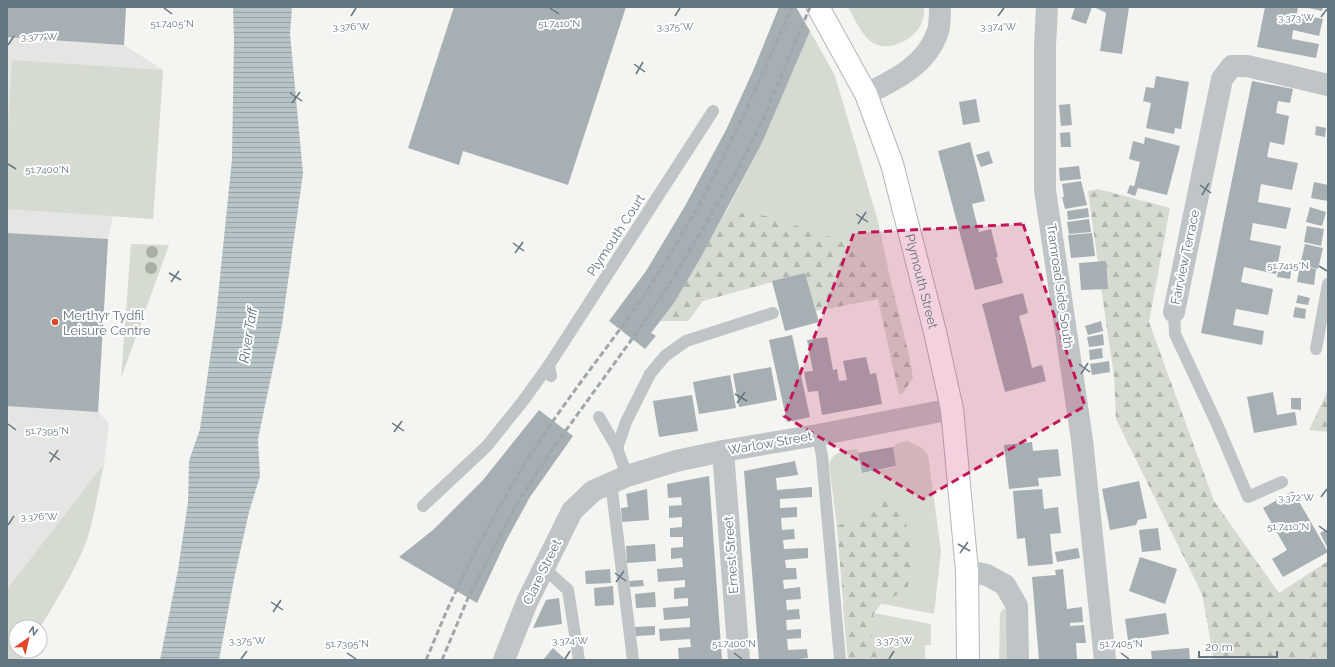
<svg xmlns="http://www.w3.org/2000/svg" width="1335" height="667" font-family="Raleway,sans-serif">
<style>
.built{fill:#e5e6e4}
.grass{fill:#d6dbd1}
.forest{fill:url(#forest-firs)}
.water{fill:url(#water-rules)}
.building{fill:#a6afb3}
.lines{fill:none;stroke-linecap:round;stroke-linejoin:round}
.primary-casing{stroke:#b2b7ba;stroke-width:24}
.lane{stroke:#bfc4c6;stroke-width:12}
.street{stroke:#bfc4c6;stroke-width:22}
.primary{stroke:#fff;stroke-width:22}
.rail{stroke:#a0a7ab;stroke-width:3;stroke-dasharray:6 3;stroke-linecap:butt}
.tree{fill:#a7b0a2}
.marked{fill:#c2185b;fill-opacity:0.2;stroke:#c2185b;stroke-width:3;stroke-dasharray:8 5;stroke-linejoin:round}
.ticks{fill:none;stroke:#637681;stroke-width:1.5}
.poi-dot{fill:#e04524;stroke:#fff;stroke-width:1.5}
.labels{text-anchor:middle;dominant-baseline:central;stroke-width:4;stroke-linejoin:round;paint-order:stroke}
.street-label{font-size:13px;fill:#637681;stroke:#fff}
.poi-label{font-size:13px;fill:#637681;stroke:#fff;text-anchor:start}
.water-label{font-size:14px;font-style:italic;fill:#5f777f;stroke:#fff}
.ticks-label{font-size:10px;text-anchor:middle;fill:#637681;stroke:#fff;stroke-width:4;stroke-linejoin:round;paint-order:stroke}
</style>
<defs>
<pattern id="forest-firs" width="22" height="20" patternUnits="userSpaceOnUse"><rect width="22" height="20" fill="#d6dbd1"/><path d="M5 1l3.5 6h-7zM16 11l3.5 6h-7z" fill="#b1b6af"/></pattern>
<pattern id="water-rules" width="6" height="5" patternUnits="userSpaceOnUse"><rect width="6" height="5" fill="#b7c4c7"/><path d="M0 2.5h6" fill="none" stroke="#98a4a7"/></pattern>
</defs>
<rect width="100%" height="100%" fill="#f4f4f0"/>
<path class="built" d="M7 7H126L124 45 163 70 153 219 113 216 108 239 98 412 109 424 104 464 7 589Z"/>
<g class="grass">
<path d="M848 7H924C924 11 924 16 923 19 918 38 891 53 873 43 861 35 855 19 848 7Z"/>
<path d="M810 31 835 76 878 221 890 278 838 239 726 212 762 143Z"/>
<path d="M12 60 163 70 153 219 7 209V140Z"/>
<path d="M131 244 169 245 121 378Z"/>
<path d="M908 441 922 448 928 455 941 551 934 614 843 596 837 526 829 464C835 450 843 451 857 449L862 473 896 467 893 447 898 443Z"/>
<path d="M104 464C98 489 94 522 85 545 73 574 56 601 40 628V627H16V651H27L21 660H7V589Z"/>
<path d="M843 607 931 624V645H925V660H848Z"/>
<path d="M1008 608 1011 660H999L1000 613 1003 609Z"/>
</g>
<g class="forest">
<path d="M1098 189 1170 208 1149 322 1214 501 1279 593 1328 561V660H1214L1202 594 1116 419 1114 376 1106 322 1088 191Z"/>
<path d="M726 212 762 215 838 239 890 278 909 355 913 378 903 393 899 395 878 299 816 311 805 273 703 301 688 321H660L674 303Z"/>
<path d="M1328 390V432L1309 430Z"/>
<path d="M891 494 903 506 914 566 907 589 881 604 874 613 871 635 892 660H848L837 526 874 512Z"/>
</g>
<path class="water" d="M233 7H292L290 34 303 173 282 325 258 439 260 476 249 512 234 579 219 660H160L178 570 188 502 189 461 200 429 216 316 232 159 234 39Z"/>
<g class="building">
<path d="M7 7H126L124 45 7 37Z"/>
<path d="M454 7H626L568 185 463 151 459 165 408 148Z"/>
<path d="M779 7H796L810 31 762 143 701 257 674 303 651 333 656 336 645 349 609 321 646 271 685 206 726 130 753 71Z"/>
<path d="M1075 7H1092L1086 24 1071 19Z"/>
<path d="M1094 7H1129L1122 54 1100 51 1106 13Z"/>
<path d="M1265 7H1298L1297 14 1323 19 1319 36 1293 30 1292 39 1319 44 1316 58 1257 47Z"/>
<path d="M1304 7H1323L1322 11Z"/>
<path d="M1156 76 1189 82 1181 129 1175 128 1174 134 1146 128 1151 103 1143 101 1146 87 1154 88Z"/>
<path d="M1252 81 1293 89 1290 103 1278 101 1276 113 1289 116 1284 145 1270 142 1267 157 1298 163 1292 190 1261 184 1258 202 1291 208 1286 229 1253 223 1250 240 1281 246 1276 274 1244 267 1241 282 1273 289 1268 315 1236 309 1233 325 1264 331 1262 345 1201 333Z"/>
<path d="M976 99 980 122 963 125 959 102Z"/>
<path d="M1070 104 1072 125 1061 126 1059 105Z"/>
<path d="M1316 126 1326 128 1325 137 1315 135Z"/>
<path d="M1070 132 1071 147H1061L1060 133Z"/>
<path d="M1145 137 1180 146 1167 195 1134 187 1140 162 1129 159 1133 141 1144 144Z"/>
<path d="M970 142 985 201 972 204 979 232 991 229 998 257H996L1003 283 975 290 938 151Z"/>
<path d="M989 151 993 163 981 167 976 155Z"/>
<path d="M1079 166 1081 179 1060 181 1059 168Z"/>
<path d="M1081 181 1087 205 1065 209 1062 197H1064L1062 184Z"/>
<path d="M1314 182 1328 185V201L1311 198Z"/>
<path d="M1130 185 1138 188 1135 196 1127 193Z"/>
<path d="M1310 207 1326 212 1322 226 1306 222Z"/>
<path d="M1088 208 1089 217 1068 220 1067 211Z"/>
<path d="M1089 219 1091 232 1069 234 1067 222Z"/>
<path d="M1307 226 1324 229 1321 246 1304 242Z"/>
<path d="M7 233 108 239 98 412 7 406Z"/>
<path d="M1092 233 1095 256 1071 258 1068 235Z"/>
<path d="M1305 244 1323 248 1318 269 1300 265Z"/>
<path d="M1106 261 1108 289 1081 290 1079 263Z"/>
<path d="M1280 263 1292 265 1290 279 1277 277Z"/>
<path d="M1300 266 1316 269 1314 285 1297 282Z"/>
<path d="M805 273 819 322 785 331 772 281Z"/>
<path d="M1023 293 1028 313 1019 316 1026 342 1032 368 1042 365 1046 381 1005 392 982 304Z"/>
<path d="M1298 295 1310 298 1308 305 1296 303Z"/>
<path d="M1295 307 1306 309 1305 319 1293 317Z"/>
<path d="M1101 321 1103 331 1088 335 1085 326Z"/>
<path d="M1103 334 1104 345 1089 347 1087 337Z"/>
<path d="M792 335 810 417 787 422 769 340Z"/>
<path d="M827 337 833 370 837 369 839 381 847 380 843 361 866 357 870 374 876 373 882 404 822 415 818 391 808 392 804 372 813 371 807 340Z"/>
<path d="M1102 348 1103 358 1090 360 1089 350Z"/>
<path d="M1109 361 1110 372 1092 375 1090 364Z"/>
<path d="M771 367 777 400 739 407 733 374Z"/>
<path d="M730 375 736 408 699 414 693 382Z"/>
<path d="M1273 392 1277 415 1295 412 1297 425 1254 433 1247 397Z"/>
<path d="M692 395 698 431 659 437 653 401Z"/>
<path d="M1291 398H1301V410L1291 409Z"/>
<path d="M539 410 573 436 530 497 506 541 477 603 399 557 433 530 483 480Z"/>
<path d="M1032 442 1033 451 1058 449 1061 476 1038 478 1039 486 1009 489 1004 445Z"/>
<path d="M893 447 896 466 862 473 858 453Z"/>
<path d="M795 461 798 475 776 478 777 490 812 487V497L780 499V508L797 507V517L781 518 782 530 794 529 795 539 783 540 784 549 808 548V558L785 560 786 568H796L797 579 783 580 784 589 800 587 801 599 786 600 787 610 799 609 800 619 786 620 787 630 801 629V638L787 639 788 650 807 649 808 658 790 660H759L744 471Z"/>
<path d="M709 476 722 660 679 659 678 648 691 647 690 639 660 641 659 629 690 627V618L664 620 663 608 688 606V598L674 599V588L685 587V580L658 582 657 569 683 567 682 558 671 559V548L683 547V537H670V528L682 527V517L669 518V506L682 505 681 497 668 498 667 484Z"/>
<path d="M1139 481 1147 518 1138 520 1136 525 1110 530 1102 489Z"/>
<path d="M647 489 649 520 622 522 621 508 628 507 626 494Z"/>
<path d="M1042 489 1044 509 1058 507 1061 533 1050 534 1053 564 1028 566 1025 538 1017 539 1013 491Z"/>
<path d="M1293 491 1328 552 1283 577 1272 559 1287 550 1263 508Z"/>
<path d="M1158 528 1161 550 1142 552 1139 530Z"/>
<path d="M1328 529V549L1320 533Z"/>
<path d="M655 544 656 561 627 563 626 546Z"/>
<path d="M1078 548 1080 558 1057 562 1055 552Z"/>
<path d="M1140 557 1177 569 1165 604 1129 591Z"/>
<path d="M610 569 611 583 586 584 585 571Z"/>
<path d="M1063 569 1067 609 1082 607 1083 622 1070 623V626L1084 625 1086 643H1076L1077 660H1039L1032 577 1056 575 1055 570Z"/>
<path d="M643 580 644 586 630 587 629 581Z"/>
<path d="M613 586 614 605 595 606 594 588Z"/>
<path d="M655 592 656 607 636 608 635 594Z"/>
<path d="M559 598 562 624 533 628 546 600Z"/>
<path d="M1166 613 1169 634 1128 640 1125 619Z"/>
<path d="M655 626V635L636 636 635 627Z"/>
<path d="M553 648 566 660H543Z"/>
<path d="M1189 648 1190 660H1152L1151 651Z"/>
</g>
<g class="lines">
<defs>
<g id="primary">
<path id="s1" d="M818 7 866 94 892 164 935 332 952 409 967 571 968 660"/>
</g>
</defs>
<use href="#primary" class="primary-casing"/>
<g class="lane">
<path d="M1174 312 1175 334 1217 424 1248 497 1282 482"/>
<path d="M1316 349 1328 284"/>
<path d="M551 376 549 365 713 111"/>
<path d="M599 417 617 448 627 476"/>
<path d="M818 435 822 456 840 660"/>
<path d="M617 448 626 422 650 374 665 356 686 341 773 313"/>
<path d="M611 483 633 660"/>
<path d="M423 506 487 446 523 401 549 365"/>
<path d="M544 568 568 590 579 660"/>
</g>
<g class="street">
<path d="M1047 7 1045 46V190L1082 440 1105 660"/>
<path d="M866 94C895 80 927 65 938 31 940 24 940 15 940 7"/>
<path d="M1174 312 1222 79 1232 66H1247L1328 85"/>
<path d="M723 451 739 660"/>
<path d="M967 571 987 575 1005 585 1017 606 1018 660"/>
<path d="M504 660 527 602 572 511 593 491 627 476 676 461 723 451 818 435 952 409"/>
</g>
<use href="#primary" class="primary"/>
<g class="rail">
<path d="M426 660C436 637 445 613 456 591 484 532 516 474 553 421 586 373 623 328 654 280 710 194 751 100 792 7"/>
<path d="M442 660 468 598 515 507 551 451 632 339 669 285 734 176 762 122 810 7"/>
</g>
</g>
<g class="tree">
<circle cx="152" cy="252" r="6"/>
<circle cx="151" cy="268" r="6"/>
</g>
<path class="marked" d="M1023 224 1085 406 923 499 784 416 854 233Z"/>
<path class="ticks" d="M164 8 172 14M550 8 559 14M351 16 356 8M675 16 680 8M998 16 1004 8M1321 17 1327 9M8 45 14 36M634 64 645 72M636 74 643 62M290 93 302 101M292 103 300 92M8 164 16 169M1200 185 1211 193M1202 195 1209 183M856 214 868 222M858 224 866 212M513 243 524 251M515 253 523 242M1319 266 1327 271M169 273 181 280M171 282 179 271M1079 364 1090 372M1081 374 1088 363M735 394 747 401M737 403 745 392M392 423 404 431M8 424 16 430M394 432 402 421M49 452 60 460M50 462 58 450M1321 497 1327 489M8 525 14 516M1319 526 1327 532M958 544 970 551M960 553 968 542M615 573 626 581M616 582 624 571M271 602 283 610M273 612 281 600M347 653 356 659M734 653 742 659M1121 653 1129 659M241 659 247 651M565 659 570 651M889 659 894 651"/>
<circle class="poi-dot" cx="55" cy="322" r="4"/>
<g class="labels">
<g class="street-label">
<text transform="translate(616 235) rotate(-57)">Plymouth Court</text>
<text transform="translate(1185 257) rotate(-78)">Fairview Terrace</text>
<text stroke="none"><textPath href="#s1" startOffset="295">Plymouth Street</textPath></text>
<text transform="translate(1060 286) rotate(82)">Tramroad Side South</text>
<text transform="translate(770 443) rotate(-10)">Warlow Street</text>
<text transform="translate(731 555) rotate(-94)">Ernest Street</text>
<text transform="translate(542 572) rotate(-64)">Clare Street</text>
</g>
<g class="poi-label">
<text x="63" y="315">Merthyr Tydfil<tspan x="63" dy="15">Leisure Centre</tspan></text>
</g>
<g class="water-label">
<text transform="translate(248 335) rotate(-81)">River Taff</text>
</g>
</g>
<g class="ticks-label">
<text x="1296" y="21">3.373°W</text>
<text x="172" y="27">51.7405°N</text>
<text x="559" y="27">51.7410°N</text>
<text x="351" y="30">3.376°W</text>
<text x="675" y="30">3.375°W</text>
<text x="998" y="30">3.374°W</text>
<text x="39" y="40">3.377°W</text>
<text x="47" y="173">51.7400°N</text>
<text x="1288" y="269">51.7415°N</text>
<text x="47" y="434">51.7395°N</text>
<text x="1296" y="501">3.372°W</text>
<text x="39" y="520">3.376°W</text>
<text x="1288" y="530">51.7410°N</text>
<text x="247" y="644">3.375°W</text>
<text x="570" y="644">3.374°W</text>
<text x="894" y="644">3.373°W</text>
<text x="347" y="647">51.7395°N</text>
<text x="734" y="647">51.7400°N</text>
<text x="1121" y="647">51.7405°N</text>
</g>
<rect width="1335" height="667" fill="none" stroke="#637681" stroke-width="16"/>
<g transform="translate(28 639) rotate(34)"><circle r="19" fill="#ffffff" stroke="#c1c8cd"/>
<path d="M0-3L7 15L0 10L-7 15Z" fill="#e04524"/>
<text y="-6" font-size="11" font-weight="bold" text-anchor="middle" fill="#637681">N</text>
</g>
<path d="M1199 651v6h78v-6" fill="none" stroke="#637681" stroke-width="2"/>
<text x="1205" y="651" font-size="12" fill="#637681" stroke="#ffffff" stroke-width="3" paint-order="stroke">20 m</text>
</svg>
